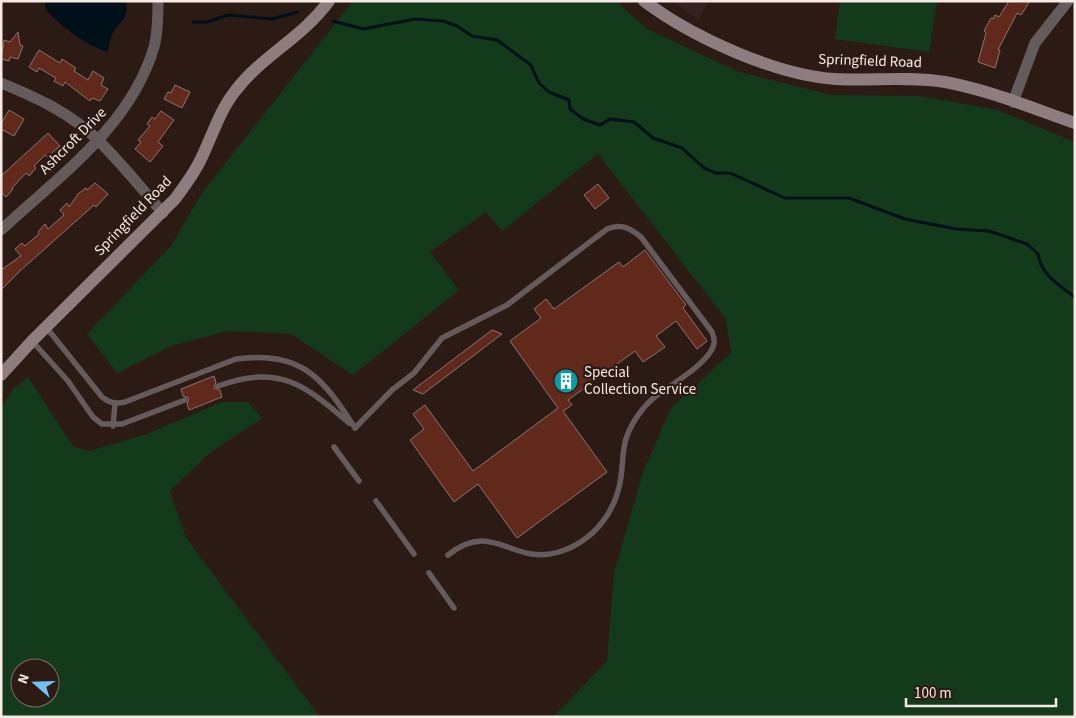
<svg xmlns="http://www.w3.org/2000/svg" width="1076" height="718" font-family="'Source Sans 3',sans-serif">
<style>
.education{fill:#342122}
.green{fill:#143a1c;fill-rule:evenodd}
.water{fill:#001019}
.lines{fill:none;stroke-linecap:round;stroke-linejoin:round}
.stream{stroke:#001019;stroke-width:3}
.building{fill:#61291c;stroke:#8b746f}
.lane{stroke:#665b5c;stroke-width:5.5}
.street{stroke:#665b5c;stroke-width:11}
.secondary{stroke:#8d7d7e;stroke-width:12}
.labels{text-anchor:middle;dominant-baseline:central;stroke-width:4.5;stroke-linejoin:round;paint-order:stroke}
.street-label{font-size:15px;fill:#f7eae5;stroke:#2c1b14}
.poi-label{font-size:15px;fill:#f7eae5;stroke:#2c1b14;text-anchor:start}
</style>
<rect width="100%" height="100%" fill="#2c1b14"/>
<path class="education" d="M672 1H708L699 20Z"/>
<g class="green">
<path d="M353 1H616L647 29 739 72 831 95 919 96 998 110 1075 142V717H553L607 661 614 573 643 472 671 408 731 353 726 319 598 154 502 231 486 212 430 252 459 290 353 375 291 334 227 331 171 346 117 373 87 334 171 246 202 193Z"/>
<path d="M840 1H937L929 52 835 39Z"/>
<path d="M28 377 73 446 89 451 147 434 222 402H248L262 418 210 453 170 491 186 538 320 717H1V407L14 388ZM20 668H50V698H20Z"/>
</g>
<path class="water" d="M45 1H125C131 15 120 22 113 33 110 38 109 46 108 52 83 44 63 28 46 10Z"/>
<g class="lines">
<g class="stream">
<path d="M333 21 363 29 415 19 443 21 457 26 472 36 497 40 531 65 539 83 549 92 569 100 570 109 583 119 600 125 610 119 634 122 653 138 682 148 704 168 716 173H730L785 198H849L905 219 956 229 989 231 1027 244 1038 254C1041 275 1059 285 1075 297"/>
<path d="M193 22H207L228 15 272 19 298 12"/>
</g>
</g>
<g class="building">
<path d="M1009 1H1030L1021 15 1017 13 998 50H1000L995 68 978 62 986 33 984 31 991 18 993 19 995 15 999 17Z"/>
<path d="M18 32 20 45 23 46 18 59 10 57 9 61 1 59 4 40 10 42Z"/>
<path d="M39 50 60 63 62 59 76 68 74 71 88 80 93 71 104 78 101 85 108 89 100 101 92 98 90 101 65 82 63 86 54 81 56 78 39 68 37 72 29 67Z"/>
<path d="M175 85 190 92 182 108 164 99 168 92 171 93Z"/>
<path d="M9 110 24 119 14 136 1 129V124Z"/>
<path d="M161 111 174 120 158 142 163 146 150 162 135 149 141 142 138 140 150 126 147 124 152 117 155 119Z"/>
<path d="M48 133 60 146 47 157 45 155 34 166 36 168 29 176 26 173 12 188 13 189 6 197 1 192V176Z"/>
<path d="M95 183 108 194 96 207 94 205 21 270 1 290V270L21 256 15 249 22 243 25 246 39 234 38 232 45 224 48 229 64 215 60 210 67 203 69 207 78 194 86 188 87 190Z"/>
<path d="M598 184 609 198 595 209 584 195Z"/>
<path d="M645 250 686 305 683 308 707 341 697 349 676 321 656 336 665 347 643 362 635 351 568 400 572 405 563 411 607 472 517 538 478 484 454 502 410 440 424 429 413 414 425 405 473 471 558 408 510 341 541 318 534 309 546 299 554 309 619 262 623 267Z"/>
<path d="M492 330 502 334 423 394 413 390Z"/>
<path d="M214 376 216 382 214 388 220 390 222 397 189 410 187 404 189 398 183 396 181 389Z"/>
</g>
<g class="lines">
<g class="lane">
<path d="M46 327 102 397C110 403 115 404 125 402L236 359C302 351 322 377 355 428"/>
<path d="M32 341 68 381 93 417 102 424H122L185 400"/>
<path d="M218 386C279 364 304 384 349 423"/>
<path d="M113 426 115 404"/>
<path d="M355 428 392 390 414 373 442 338 507 305 607 229C621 223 630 228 641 237L712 332C713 335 715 340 714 343 712 361 671 385 656 396 644 405 632 422 627 436 622 448 623 464 621 477 616 512 594 541 559 552 511 566 494 519 448 555"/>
<path d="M334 447 359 481"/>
<path d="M376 501 414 554"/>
<path d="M429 573 454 608"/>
</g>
<g class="street">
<path d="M1 83C36 97 72 114 99 141 122 164 142 189 163 213"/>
<path d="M1013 102 1035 43 1068 1"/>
<path d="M1 230C59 176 131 126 154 47 158 32 158 16 158 1"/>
</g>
<g class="secondary">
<path d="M644 1C692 37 775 75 835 79 872 81 908 76 945 82 989 90 1032 108 1075 123"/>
<path d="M1 375 32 341 175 199C184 187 193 175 200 161 212 137 219 111 236 90 263 55 302 38 329 1"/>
</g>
</g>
<defs>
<symbol id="building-disc" viewBox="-11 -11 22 22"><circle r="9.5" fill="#0f9aa8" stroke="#2c1b14"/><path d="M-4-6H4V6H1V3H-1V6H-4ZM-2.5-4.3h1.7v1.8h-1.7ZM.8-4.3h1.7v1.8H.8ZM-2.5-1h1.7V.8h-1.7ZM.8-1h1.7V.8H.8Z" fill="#fff"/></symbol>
</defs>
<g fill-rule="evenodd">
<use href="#building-disc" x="552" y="367" width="28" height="28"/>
</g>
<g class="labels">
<g class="street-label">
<text transform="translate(870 61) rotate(2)">Springfield Road</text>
<text transform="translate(73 141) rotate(-45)">Ashcroft Drive</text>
<text transform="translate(133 216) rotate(-46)">Springfield Road</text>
</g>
<g class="poi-label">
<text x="584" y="372">Special<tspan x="584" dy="17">Collection Service</tspan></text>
</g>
</g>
<rect width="1076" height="718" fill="none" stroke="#f7eae5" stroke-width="5"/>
<g transform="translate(35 683) rotate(290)"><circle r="24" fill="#2c1b14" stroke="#7d6e68"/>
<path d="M0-4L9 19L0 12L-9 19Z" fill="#74c0f6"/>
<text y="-8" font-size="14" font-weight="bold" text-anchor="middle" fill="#f7eae5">N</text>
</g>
<path d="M906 698v8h150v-8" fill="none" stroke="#f7eae5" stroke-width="2.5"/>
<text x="914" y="698" font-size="15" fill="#f7eae5" stroke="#2c1b14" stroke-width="4" paint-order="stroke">100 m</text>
</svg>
